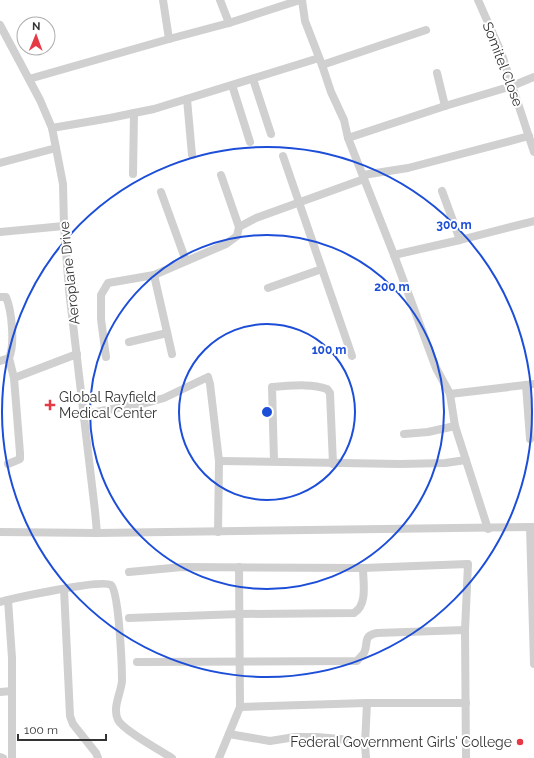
<svg xmlns="http://www.w3.org/2000/svg" width="534" height="758" font-family="Raleway,sans-serif">
<style>
.lines{fill:none;stroke-linecap:round;stroke-linejoin:round}
.minor{stroke:#d0d0d0;stroke-width:8}
.ring{fill:none;stroke:#1d4ed8;stroke-width:2}
.poi-dot{fill:#e63946;stroke:#fff;stroke-width:1.5}
.labels{text-anchor:middle;dominant-baseline:central;stroke-width:4;stroke-linejoin:round;paint-order:stroke}
.street-label{font-size:14px;fill:#333;stroke:#fff}
.poi-label{font-size:14px;fill:#333;stroke:#fff;text-anchor:start}
.centre{fill:#1d4ed8;stroke:#fff;stroke-width:2}
.ring-label{font-size:12px;text-anchor:middle;font-weight:bold;fill:#1d4ed8;stroke:#fff;stroke-width:4;stroke-linejoin:round;paint-order:stroke}
</style>
<rect width="100%" height="100%" fill="#fff"/>
<g class="lines">
<g class="minor">
<path d="M163 0 169 39 229 23 300 0"/>
<path d="M220 0 229 23"/>
<path d="M302 0 305 21 322 65 331 92 344 120 348 138 394 255 436 368 450 394 455 426 488 529"/>
<path d="M478 0 501 52 534 152"/>
<path d="M0 25 40 100 52 128 56 148 63 184 64 226 69 290 95 511 97 533"/>
<path d="M322 65 426 30"/>
<path d="M437 73 445 106"/>
<path d="M29 79 169 39"/>
<path d="M253 79 271 134"/>
<path d="M232 85 250 142"/>
<path d="M187 99 192 155"/>
<path d="M52 128 110 118 134 113 154 109 319 58"/>
<path d="M348 138 445 106 512 86 534 77"/>
<path d="M283 156 352 356"/>
<path d="M0 163 56 148"/>
<path d="M133 174 134 113"/>
<path d="M363 175 408 168 529 136"/>
<path d="M442 191 460 240"/>
<path d="M161 192 186 261"/>
<path d="M239 227 256 218 364 179"/>
<path d="M0 232 64 226"/>
<path d="M394 255 460 240 534 221"/>
<path d="M154 275 172 354"/>
<path d="M268 288 322 269"/>
<path d="M0 297H6C12 311 15 345 9 358L0 361"/>
<path d="M129 342 167 333"/>
<path d="M106 357 101 319V295L108 283 154 275 226 244 237 236 239 227 221 175"/>
<path d="M14 378 77 354"/>
<path d="M526 385 530 439"/>
<path d="M450 394 534 384"/>
<path d="M84 414 146 403 164 398 208 377 210 384 219 461 218 532"/>
<path d="M404 434 428 432 455 426"/>
<path d="M219 461 400 464 445 463 466 460"/>
<path d="M274 461 272 387C290 386 310 383 327 389L330 393 333 464"/>
<path d="M8 464 20 459V453L14 378 9 358"/>
<path d="M530 527 534 664"/>
<path d="M0 532 97 533 534 527"/>
<path d="M129 572 182 567 363 568 468 564 465 630 466 758"/>
<path d="M64 589 70 716 73 724 96 753 98 758"/>
<path d="M8 600 12 658V758"/>
<path d="M0 602C15 598 101 579 111 585 119 589 122 669 122 681 121 693 112 708 118 720 123 730 161 751 172 758"/>
<path d="M129 618 240 614 354 613C368 605 363 582 363 568"/>
<path d="M137 662 357 661C359 658 362 656 364 653 369 643 362 636 377 633L465 630"/>
<path d="M0 692 12 691"/>
<path d="M240 707 367 703H466"/>
<path d="M229 734 270 741 295 737H317L340 739 365 744"/>
<path d="M0 757 3 758"/>
<path d="M219 758 240 707 239 567"/>
<path d="M366 758 365 744 367 703"/>
</g>
</g>
<g class="ring">
<circle cx="267" cy="412" r="88"/>
<circle cx="267" cy="412" r="177"/>
<circle cx="267" cy="412" r="265"/>
</g>
<g class="poi-dot">
<path d="M48 399h4v4h4v4h-4v4h-4v-4h-4v-4h4z"/>
<circle cx="520" cy="742" r="4"/>
</g>
<g class="labels">
<g class="street-label">
<text transform="translate(503 64) rotate(69)">Somitel Close</text>
<text transform="translate(69 273) rotate(-96)">Aeroplane Drive</text>
</g>
<g class="poi-label">
<text x="59" y="397">Global Rayfield<tspan x="59" dy="16">Medical Center</tspan></text>
<text x="512" y="742" text-anchor="end">Federal Government Girls' College</text>
</g>
</g>
<circle cx="267" cy="412" r="6" class="centre"/>
<g class="ring-label">
<text x="454" y="229">300 m</text>
<text x="392" y="291">200 m</text>
<text x="329" y="354">100 m</text>
</g>
<g transform="translate(36 36) rotate(1)"><circle r="19" fill="#ffffff" stroke="#adadad"/>
<path d="M0-3L7 15L0 10L-7 15Z" fill="#e63946"/>
<text y="-6" font-size="11" font-weight="bold" text-anchor="middle" fill="#333333">N</text>
</g>
<path d="M18 734v6h88v-6" fill="none" stroke="#333333" stroke-width="2"/>
<text x="24" y="734" font-size="12" fill="#333333" stroke="#ffffff" stroke-width="3" paint-order="stroke">100 m</text>
</svg>
